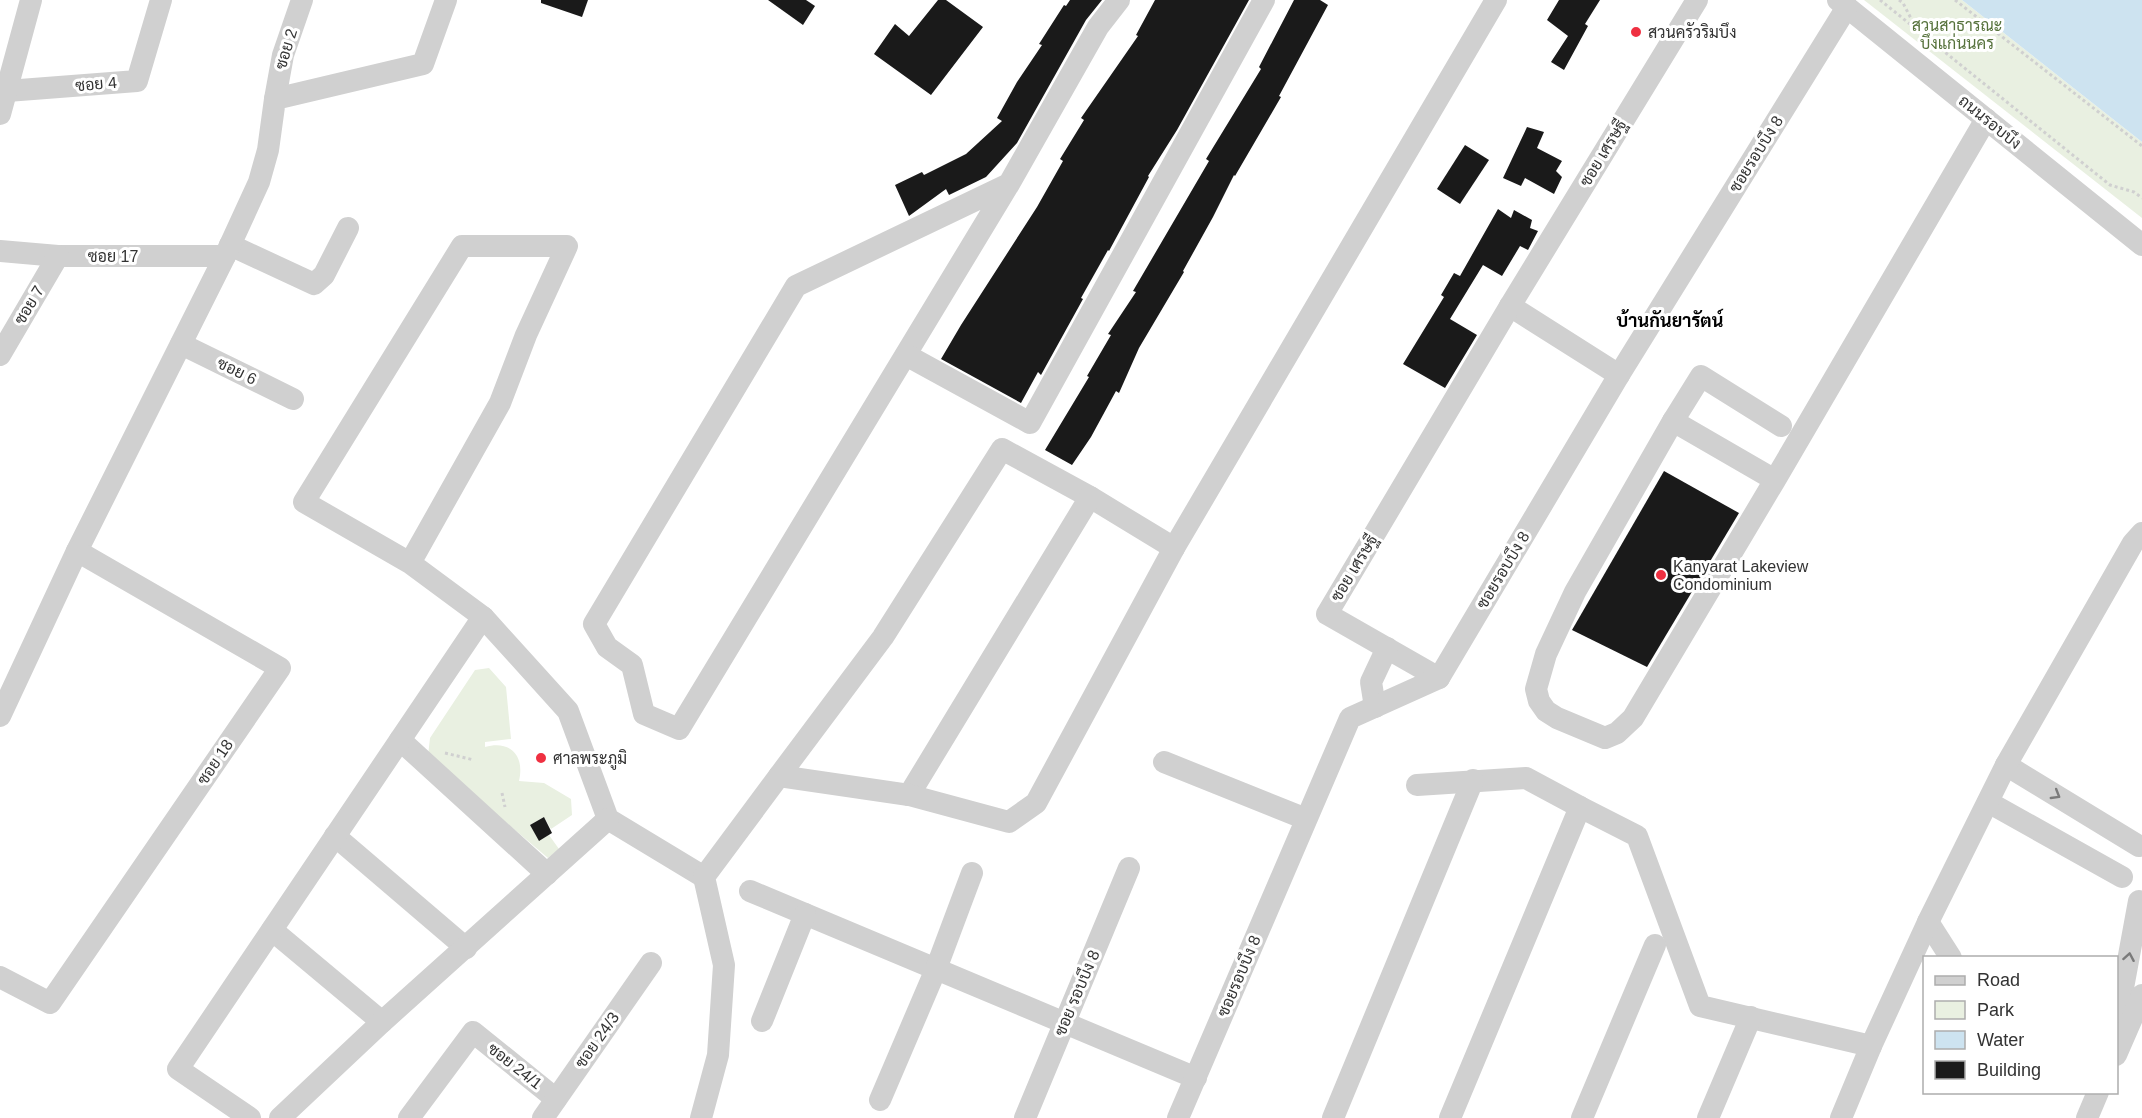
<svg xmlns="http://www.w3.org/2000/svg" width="2142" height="1118" font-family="Helvetica,Sarabun,sans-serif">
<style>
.green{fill:#e9f0e1}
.water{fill:#cde3f0}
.building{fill:#1a1a1a}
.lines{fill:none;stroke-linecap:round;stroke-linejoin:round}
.path{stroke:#d0d0d0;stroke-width:3;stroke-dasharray:3 3;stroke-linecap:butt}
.minor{stroke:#d0d0d0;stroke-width:22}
.oneway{stroke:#7a7a7a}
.poi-dot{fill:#ef3041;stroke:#fff;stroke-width:2}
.labels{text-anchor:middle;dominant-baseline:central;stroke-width:6;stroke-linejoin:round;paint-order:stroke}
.park-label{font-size:16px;fill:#56723c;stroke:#fff}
.poi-label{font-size:16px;fill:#333;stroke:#fff;text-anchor:start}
.street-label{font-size:16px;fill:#333;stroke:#fff}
.neighbourhood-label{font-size:18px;font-weight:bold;fill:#000;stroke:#fff}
</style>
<rect width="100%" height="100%" fill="#fff"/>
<g class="green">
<path d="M1864 0H1962L2142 142V218Z"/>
<path d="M489 668 506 687 511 739 485 742V747C510 740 525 755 519 781L544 783 571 799 572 815 551 829 544 817 530 825 539 840 549 835 559 849 548 858 428 756 430 738 475 670Z"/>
</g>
<path class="water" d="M1962 0H2142V142Z"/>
<g class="building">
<path d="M541 0H588L582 17 541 3Z"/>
<path d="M768 0H806L815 6 803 25Z"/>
<path d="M938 0H946L983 27 931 95 874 54 895 24 909 36Z"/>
<path d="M1070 0H1102L1086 20 1017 143 986 177 949 195 946 189 909 216 895 185 922 172 924 175 966 154 1002 121 997 118 1017 82 1042 45 1039 44 1064 5 1066 6Z"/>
<path d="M1155 0H1249L1177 130 1148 176 1149 177 1109 251 1108 250 1081 298 1083 299 1041 375 1038 372 1021 403 941 359 961 325 1037 207 1063 161 1060 159 1084 120 1081 118 1138 36 1136 35Z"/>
<path d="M1294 0H1320L1328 5 1279 96 1281 97 1235 176 1234 175 1213 217 1183 271 1184 272 1139 348 1119 393 1116 391 1091 437 1072 465 1045 450 1089 377 1087 376 1111 335 1108 334 1136 292 1133 291 1209 161 1206 159 1261 69 1259 67Z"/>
<path d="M1559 0H1600L1585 24 1588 26 1564 70 1551 62 1568 36 1547 20Z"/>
<path d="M1527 127 1544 132 1537 148 1562 161 1556 171 1562 177 1554 194 1525 178 1521 186 1503 178Z"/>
<path d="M1465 145 1489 160 1460 204 1437 189Z"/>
<path d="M1498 209 1511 218 1514 210 1532 220 1530 228 1538 231 1528 250 1520 246 1502 276 1483 265 1450 319 1477 335 1445 388 1403 364 1444 297 1441 295 1454 273 1460 276Z"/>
<path d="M1664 471 1739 513 1647 667 1572 630Z"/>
<path d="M544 817 552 833 539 841 530 825Z"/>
</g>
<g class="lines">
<g class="path">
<path d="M1880 0 2110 185 2134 192 2142 198"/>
<path d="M1899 0 1903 3 1916 28"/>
<path d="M1955 0 2142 146"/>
<path d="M445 753 474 760"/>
<path d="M502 793 505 807"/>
</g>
<g class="minor">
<path d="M1838 0 2142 245"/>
<path d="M7 91 137 81 161 0"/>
<path d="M275 99 283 55 302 0"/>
<path d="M0 114 31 0"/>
<path d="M1009 184 796 286 594 624 607 647 632 665 644 714 679 729 1009 184 1098 27 1119 0"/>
<path d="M230 245 314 284 324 275 348 228"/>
<path d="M0 251 58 256H225"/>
<path d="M1510 306 1619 375"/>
<path d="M181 344 293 399"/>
<path d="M0 355 58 256"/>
<path d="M906 355 1030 423 1264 0"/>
<path d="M1673 421 1701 376 1781 426"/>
<path d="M1775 480 1673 421 1575 592 1546 654 1536 689 1539 701 1546 711 1557 718 1605 738 1617 733 1633 718 1775 480 1986 119"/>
<path d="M410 563 500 403 526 335 567 246H462L304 502 410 563 483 617 568 711 608 819 704 877"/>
<path d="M1439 678 1327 614 1510 306 1697 0"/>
<path d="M1375 707 1371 682 1387 648"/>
<path d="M0 716 77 551 225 256 259 182 268 150 275 99 423 64 446 0"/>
<path d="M400 740 547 874"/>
<path d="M1164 762 1306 819"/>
<path d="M2006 765 2139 846"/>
<path d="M779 776 883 637 1002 449 1090 497 1174 548"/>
<path d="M1417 785 1526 778 1580 807"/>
<path d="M909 795 1090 497"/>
<path d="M1988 802 2122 877"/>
<path d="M335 836 466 948"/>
<path d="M750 891 1196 1078"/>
<path d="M1928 922 1951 958"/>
<path d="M272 930 382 1022"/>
<path d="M0 977 50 1003 280 668 77 551"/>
<path d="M2116 1013 2123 988 2139 901"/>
<path d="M762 1021 805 914"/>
<path d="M2116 1055 2142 995"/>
<path d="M880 1100 936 969 972 873"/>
<path d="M250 1118 178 1069 483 617"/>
<path d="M280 1118 382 1022 608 819"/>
<path d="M409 1118 473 1032 556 1099"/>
<path d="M543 1118 651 963"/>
<path d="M701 1118 718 1055 724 965 704 877 779 776 909 795 1009 822 1036 803 1174 548 1496 0"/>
<path d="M1025 1118 1129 868"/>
<path d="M1178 1118 1350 718 1439 678 1619 375 1847 7"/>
<path d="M1333 1118 1473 780"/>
<path d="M1450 1118 1580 807 1637 836 1700 1006 1871 1046"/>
<path d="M1582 1118 1655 945"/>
<path d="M1708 1118 1751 1017"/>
<path d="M1841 1118 1871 1046 1928 922 2006 765 2133 543 2142 533"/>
<path d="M2087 1118 2098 1092"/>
</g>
</g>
<defs><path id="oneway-chevron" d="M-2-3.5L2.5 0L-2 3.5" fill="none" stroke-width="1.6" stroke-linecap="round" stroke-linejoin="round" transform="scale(1.5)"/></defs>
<g class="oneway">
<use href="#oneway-chevron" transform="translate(2056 795) rotate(31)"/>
<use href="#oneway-chevron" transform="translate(2129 957) rotate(-80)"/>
</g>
<g class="poi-dot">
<circle cx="1636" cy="32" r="6"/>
<circle cx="1661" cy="575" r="6"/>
<circle cx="541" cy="758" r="6"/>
</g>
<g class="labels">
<g class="park-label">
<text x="1957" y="25">สวนสาธารณะ<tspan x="1957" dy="18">บึงแก่นนคร</tspan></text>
</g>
<g class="poi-label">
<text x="1648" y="32">สวนครัวริมบึง</text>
<text x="1673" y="566">Kanyarat Lakeview<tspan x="1673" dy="18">Condominium</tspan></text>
<text x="553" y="758">ศาลพระภูมิ</text>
</g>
<g class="street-label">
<text transform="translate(286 49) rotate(-73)">ซอย 2</text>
<text transform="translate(96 84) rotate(-5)">ซอย 4</text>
<text transform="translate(1990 122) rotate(39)">ถนนรอบบึง</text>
<text transform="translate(1603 153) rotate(-59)">ซอย เศรษฐี</text>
<text transform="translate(1756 154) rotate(-58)">ซอยรอบบึง 8</text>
<text x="113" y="256">ซอย 17</text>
<text transform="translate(29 305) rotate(-59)">ซอย 7</text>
<text transform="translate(237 371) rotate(26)">ซอย 6</text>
<text transform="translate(1354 568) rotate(-59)">ซอย เศรษฐี</text>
<text transform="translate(1503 570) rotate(-59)">ซอยรอบบึง 8</text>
<text transform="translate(215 762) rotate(-56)">ซอย 18</text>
<text transform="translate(1239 976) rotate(-67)">ซอยรอบบึง 8</text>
<text transform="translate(1077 993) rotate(-67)">ซอย รอบบึง 8</text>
<text transform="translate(597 1040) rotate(-55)">ซอย 24/3</text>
<text transform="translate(515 1066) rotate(38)">ซอย 24/1</text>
</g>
<g class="neighbourhood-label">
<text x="1670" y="321">บ้านกันยารัตน์</text>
</g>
</g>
<rect x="1923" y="956" width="195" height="138" fill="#ffffff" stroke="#adadad" stroke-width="1.5"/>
<rect x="1935" y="976" width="30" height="9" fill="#d0d0d0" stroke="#adadad" stroke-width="1.5"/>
<text x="1977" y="986" font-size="18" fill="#333333">Road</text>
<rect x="1935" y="1001" width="30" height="18" fill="#e9f0e1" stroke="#adadad" stroke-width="1.5"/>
<text x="1977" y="1016" font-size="18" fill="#333333">Park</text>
<rect x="1935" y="1031" width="30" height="18" fill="#cde3f0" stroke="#adadad" stroke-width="1.5"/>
<text x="1977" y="1046" font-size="18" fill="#333333">Water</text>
<rect x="1935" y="1061" width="30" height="18" fill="#1a1a1a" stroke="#adadad" stroke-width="1.5"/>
<text x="1977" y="1076" font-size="18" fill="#333333">Building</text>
</svg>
